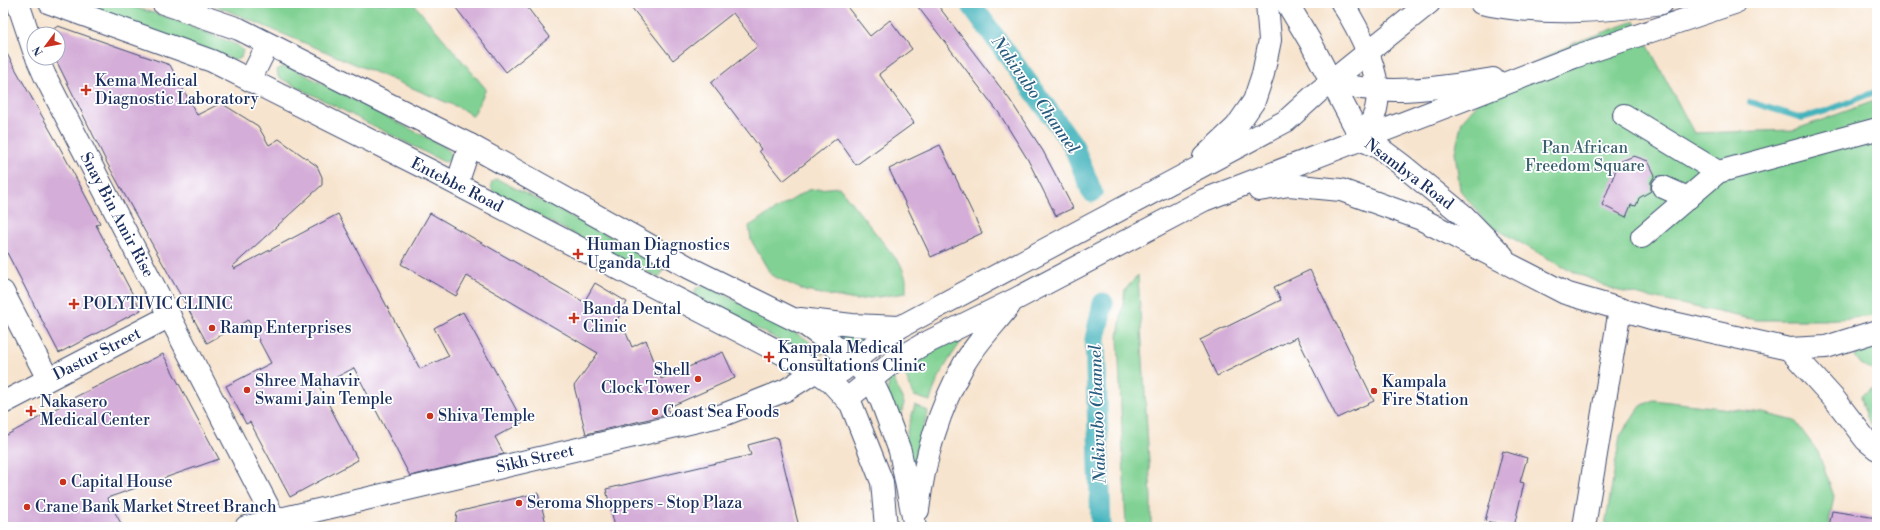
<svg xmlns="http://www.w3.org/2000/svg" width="1880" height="530" font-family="'Libre Bodoni',serif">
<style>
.green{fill:#80d193;stroke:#4e8078}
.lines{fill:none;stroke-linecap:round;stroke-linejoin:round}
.stream{stroke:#43b3bc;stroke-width:6}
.canal{stroke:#43b3bc;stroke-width:21}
.building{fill:#d4add8}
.minor-casing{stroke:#3c4a6f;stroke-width:24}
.major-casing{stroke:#3c4a6f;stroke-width:24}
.highway-casing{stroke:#3c4a6f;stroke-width:24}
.minor{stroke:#fff;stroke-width:22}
.major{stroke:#fff;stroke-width:22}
.highway{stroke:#fff;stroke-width:22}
.poi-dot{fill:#c8321e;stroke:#fff;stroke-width:1.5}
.labels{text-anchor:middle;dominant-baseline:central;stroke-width:3.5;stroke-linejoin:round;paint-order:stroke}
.poi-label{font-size:16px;fill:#1b2f5e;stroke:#fff;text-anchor:start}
.park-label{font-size:16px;fill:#39606e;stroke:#fff}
.street-label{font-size:16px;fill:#1b2f5e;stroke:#fff}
.water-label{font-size:17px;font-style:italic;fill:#295d7f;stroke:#fff}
</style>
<rect width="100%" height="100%" fill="#fff"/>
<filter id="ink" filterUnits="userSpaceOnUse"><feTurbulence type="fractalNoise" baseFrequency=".025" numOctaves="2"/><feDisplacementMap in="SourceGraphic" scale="8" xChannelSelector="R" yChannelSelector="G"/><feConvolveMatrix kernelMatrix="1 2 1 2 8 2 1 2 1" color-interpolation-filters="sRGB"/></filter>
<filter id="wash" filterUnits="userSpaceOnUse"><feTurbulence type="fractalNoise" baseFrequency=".012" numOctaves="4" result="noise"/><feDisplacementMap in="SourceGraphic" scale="16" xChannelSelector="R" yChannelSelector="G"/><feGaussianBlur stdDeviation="0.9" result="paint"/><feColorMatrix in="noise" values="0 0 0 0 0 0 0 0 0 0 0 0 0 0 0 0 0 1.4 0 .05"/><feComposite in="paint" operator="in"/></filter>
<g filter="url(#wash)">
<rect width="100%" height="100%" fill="#f7e4ce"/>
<g class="green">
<path d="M74 3H121L173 19 237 45 243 50 241 58 235 60Z"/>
<path d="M209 3H413L486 89 473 116 460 108Z"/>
<path d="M1635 21 1694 133 1794 130 1877 100V316L1824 320H1756L1615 290 1561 266 1486 223 1460 190 1455 152 1462 121 1495 83 1574 43Z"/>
<path d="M283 66 294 69 445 147 451 153 449 161 444 162 278 77 277 70Z"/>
<path d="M497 179 665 264 659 278 494 193C490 187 490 181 497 179Z"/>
<path d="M839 187 901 265 906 279V293L856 300 805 291 771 275 751 240 749 226 808 190Z"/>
<path d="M1138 275 1151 497V527H1126L1118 337 1125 290Z"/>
<path d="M706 285 806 339 824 354 802 352 698 298 695 293 696 288Z"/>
<path d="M871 331 854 355 827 333Z"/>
<path d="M968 332C953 353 937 375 930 401L914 396 902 367Z"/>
<path d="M1877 345V372L1860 364 1854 356 1857 353Z"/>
<path d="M891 373 904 403 899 422 886 396Z"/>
<path d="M1877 386V431C1866 421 1863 408 1861 395Z"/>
<path d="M1653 400 1763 413 1795 421 1818 452 1834 496 1828 527H1605L1620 436 1641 406Z"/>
<path d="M915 405 928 411 913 467 905 438Z"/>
</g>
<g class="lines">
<path class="stream" d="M1750 102 1802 118 1826 111 1877 91"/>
<g class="canal">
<path d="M970 3 1073 145 1092 192"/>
<path d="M1101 527 1095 339 1103 303"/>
</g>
</g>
<g id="blocks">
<g class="building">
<path d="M452 3H524L550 37 506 72Z"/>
<path d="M628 3H844L870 36 890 20 912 49 879 74 914 123 856 165 837 138 783 181 759 151 761 149 711 83 758 46 733 13 673 60Z"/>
<path d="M915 3H936L1010 100 1043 151 1073 208 1056 216 1028 160 999 113Z"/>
<path d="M58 26 170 65 197 115 221 103 258 126 269 145 279 139 317 166 322 177V185L232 267 234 269 338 214 420 369 449 356 434 328 463 312 523 422 495 437 504 454 410 476 354 368 319 386 358 460 290 497 250 422 246 424 226 386 271 363 248 320 207 343 107 163 55 58H58V34H46Z"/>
<path d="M3 47 59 146 100 223 96 225 141 310 59 353 3 245Z"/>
<path d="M940 145 982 233 931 257 889 169Z"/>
<path d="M1634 156 1648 161 1655 175 1651 182V191L1639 198 1636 206 1631 205 1626 217 1602 205 1619 162Z"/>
<path d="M430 213 584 302 595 283 627 302 613 327 626 333 632 347 646 340 661 379 723 352 735 378 667 408 670 414 586 434 574 386 598 353 467 276 456 296 401 264Z"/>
<path d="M1310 270 1374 401 1337 418 1297 337 1217 376 1200 340 1281 300 1274 287Z"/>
<path d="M163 354 219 459 107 498 123 527H3V437L66 403 65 402Z"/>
<path d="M777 437 799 527H615L606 489 751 455 748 445Z"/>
<path d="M1503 451 1527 458 1520 482 1524 483 1514 527 1485 521Z"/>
<path d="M538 493 547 527H455L457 512Z"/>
<path d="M1832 511 1877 518V527H1829Z"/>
</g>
</g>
</g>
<g filter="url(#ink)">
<use href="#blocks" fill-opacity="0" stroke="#3c4a6f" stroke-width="1"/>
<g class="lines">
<defs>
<g id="minor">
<path d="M18 3 34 51"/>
<path d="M37 58 45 76 275 520"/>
<path d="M1624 115 1718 172"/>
<path d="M1663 187 1688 198"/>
<path d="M1642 237 1718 172 1877 129"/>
<path d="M3 292 48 379"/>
<path d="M3 403 170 316"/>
<path d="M246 527 723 415 786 390 816 371"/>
<path d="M1584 527 1620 309"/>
</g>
<g id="major">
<path d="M50 3 212 61 435 173 816 371 830 381 851 404 882 482 886 527"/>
<path d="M163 3 239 29 470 145 690 268 807 326 841 351 871 379 881 400 900 451 915 527"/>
<path d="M1287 3 1311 43 1362 140 1378 147 1402 165 1463 215 1502 255"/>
<path d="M1342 3C1359 29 1384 78 1376 109 1374 120 1366 131 1362 140"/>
<path d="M250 80 268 44"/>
<path d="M1331 82C1385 97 1439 88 1493 79"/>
<path d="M1204 157 1236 127 1254 101 1263 74 1270 40 1267 3"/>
<path d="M457 184 470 145"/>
<path d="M1259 190 1289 185 1341 190 1421 219 1565 293 1651 318 1789 349 1826 347 1877 331"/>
<path d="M800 319 852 325 900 327"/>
<path d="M1789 349 1836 401 1866 440 1877 449"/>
<path d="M842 371 876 343 900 327 1286 121 1317 93 1429 3"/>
<path d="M847 399 893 362 922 345 1014 300 1204 200 1574 57 1734 3"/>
<path d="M918 510C924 459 939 409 964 364 976 343 994 325 1009 306"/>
</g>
<path id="highway" d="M1481 3C1541 16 1602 12 1662 3"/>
</defs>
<use href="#minor" class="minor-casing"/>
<use href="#major" class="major-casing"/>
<use href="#highway" class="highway-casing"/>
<use href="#minor" class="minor"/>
<use href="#major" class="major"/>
<use href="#highway" class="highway"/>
</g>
</g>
<g class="poi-dot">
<path d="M84 84h4v4h4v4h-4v4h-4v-4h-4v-4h4z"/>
<path d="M576 248h4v4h4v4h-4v4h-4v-4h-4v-4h4z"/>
<path d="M72 298h4v4h4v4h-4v4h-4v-4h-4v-4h4z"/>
<path d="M572 312h4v4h4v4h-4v4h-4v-4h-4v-4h4z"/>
<circle cx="212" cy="328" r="4"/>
<path d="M767 351h4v4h4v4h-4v4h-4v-4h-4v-4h4z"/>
<circle cx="698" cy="379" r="4"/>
<circle cx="247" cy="390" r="4"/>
<circle cx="1374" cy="391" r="4"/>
<path d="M29 405h4v4h4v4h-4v4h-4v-4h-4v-4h4z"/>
<circle cx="655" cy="412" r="4"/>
<circle cx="430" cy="416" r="4"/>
<circle cx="63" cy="482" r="4"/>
<circle cx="519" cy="503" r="4"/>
<circle cx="27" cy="507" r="4"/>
</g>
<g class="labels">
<g class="poi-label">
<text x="95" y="81">Kema Medical<tspan x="95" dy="18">Diagnostic Laboratory</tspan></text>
<text x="587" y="245">Human Diagnostics<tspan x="587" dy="18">Uganda Ltd</tspan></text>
<text x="83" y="304">POLYTIVIC CLINIC</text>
<text x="583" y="309">Banda Dental<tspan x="583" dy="18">Clinic</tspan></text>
<text x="220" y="328">Ramp Enterprises</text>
<text x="778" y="348">Kampala Medical<tspan x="778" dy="18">Consultations Clinic</tspan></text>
<text x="690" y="370" text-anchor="end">Shell<tspan x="690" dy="18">Clock Tower</tspan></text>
<text x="255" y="381">Shree Mahavir<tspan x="255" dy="18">Swami Jain Temple</tspan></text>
<text x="1382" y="382">Kampala<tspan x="1382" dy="18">Fire Station</tspan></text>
<text x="40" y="402">Nakasero<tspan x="40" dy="18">Medical Center</tspan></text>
<text x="663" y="412">Coast Sea Foods</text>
<text x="438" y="416">Shiva Temple</text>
<text x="71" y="482">Capital House</text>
<text x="527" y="503">Seroma Shoppers - Stop Plaza</text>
<text x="35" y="507">Crane Bank Market Street Branch</text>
</g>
<g class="park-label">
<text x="1585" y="148">Pan African<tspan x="1585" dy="18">Freedom Square</tspan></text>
</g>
<g class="street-label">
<text transform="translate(1409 174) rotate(37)">Nsambya Road</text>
<text transform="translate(457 185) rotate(27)">Entebbe Road</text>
<text transform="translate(117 215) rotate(62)">Snay Bin Amir Rise</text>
<text transform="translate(97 354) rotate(-27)">Dastur Street</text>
<text transform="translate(535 459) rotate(-13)">Sikh Street</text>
</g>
<g class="water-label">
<text transform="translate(1035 95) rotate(55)">Nakivubo Channel</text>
<text transform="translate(1098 414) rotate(-92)">Nakivubo Channel</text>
</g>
</g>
<rect width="1880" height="530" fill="none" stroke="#fff" stroke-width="16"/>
<g transform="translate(46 46) rotate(238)"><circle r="19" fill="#ffffff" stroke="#a4acbf"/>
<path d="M0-3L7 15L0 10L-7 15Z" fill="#c8321e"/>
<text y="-6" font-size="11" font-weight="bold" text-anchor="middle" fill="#1b2f5e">N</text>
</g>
</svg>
